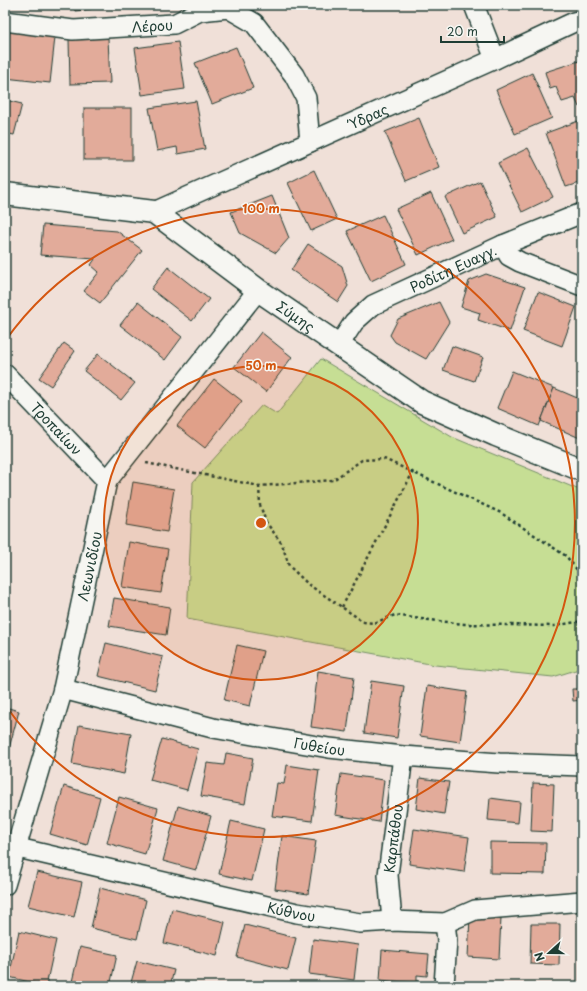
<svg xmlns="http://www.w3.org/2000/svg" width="587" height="991" font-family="'Playpen Sans',sans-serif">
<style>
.green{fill:#c6de94;stroke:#728e64}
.building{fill:#e2ab9a;stroke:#1f3d34}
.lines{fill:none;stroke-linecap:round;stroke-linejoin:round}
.street-casing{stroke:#1f3d34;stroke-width:22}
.secondary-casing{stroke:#1f3d34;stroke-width:25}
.path{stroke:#1f3d34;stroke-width:2.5;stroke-dasharray:3 3;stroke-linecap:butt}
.street{stroke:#f6f6f2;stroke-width:19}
.secondary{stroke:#f6f6f2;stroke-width:22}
.ring{fill:none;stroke:#d45610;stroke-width:2}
.labels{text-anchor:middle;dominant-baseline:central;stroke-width:3;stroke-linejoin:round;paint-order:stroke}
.street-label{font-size:14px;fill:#1f3d34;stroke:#f6f6f2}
.centre{fill:#d45610;stroke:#f6f6f2;stroke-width:2}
.ring-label{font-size:12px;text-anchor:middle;font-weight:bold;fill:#d45610;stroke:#f6f6f2;stroke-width:3;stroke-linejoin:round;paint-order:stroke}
</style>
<rect width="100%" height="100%" fill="#f0e0d8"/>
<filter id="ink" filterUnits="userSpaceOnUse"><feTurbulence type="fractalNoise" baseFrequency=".025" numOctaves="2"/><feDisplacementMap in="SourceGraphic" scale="8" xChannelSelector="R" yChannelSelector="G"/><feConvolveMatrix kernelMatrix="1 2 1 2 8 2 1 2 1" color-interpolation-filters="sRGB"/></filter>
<g filter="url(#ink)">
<path class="green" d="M321 359 452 437 582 491V668L553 677 435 665 187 619 193 482 262 405 277 414Z"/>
<g class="building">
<path d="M74 5H91V9L75 11Z"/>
<path d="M115 5H142V7L115 9Z"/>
<path d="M9 31 55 37 50 83 5 78V66Z"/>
<path d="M108 38 110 83 70 84 69 39Z"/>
<path d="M178 42 185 89 142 95 135 48Z"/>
<path d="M236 47 253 88 212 104 195 63Z"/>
<path d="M582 60V106L579 107 575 98 562 102 556 87 550 89 545 72Z"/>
<path d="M532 73 552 118 515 134 496 90Z"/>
<path d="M5 100 22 104 14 135 5 133Z"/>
<path d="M196 101 205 149 178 154 177 147 157 151 149 108Z"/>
<rect x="84" y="108" width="48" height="52"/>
<path d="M419 118 439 167 406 181 385 132Z"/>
<path d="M581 120 582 182 566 187 546 133Z"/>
<path d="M528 148 553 197 522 212 498 163Z"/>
<path d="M314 170 337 219 311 231 288 183Z"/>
<path d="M480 181 497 217 462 233 445 197Z"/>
<path d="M431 193 452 239 418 255 396 209Z"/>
<path d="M272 196 289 238 276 253 240 233 231 212Z"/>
<path d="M383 215 406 264 371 281 347 231Z"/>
<path d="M43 225 117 231 142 250 100 303 84 291 99 272 91 265 95 259 40 255Z"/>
<path d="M308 244 342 266 348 286 338 302 291 270Z"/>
<path d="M168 267 209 299 192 321 151 289Z"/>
<path d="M486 274 525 287 510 331 478 320 480 313 461 307 469 281Z"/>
<path d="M538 292 576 307 562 346 523 331Z"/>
<path d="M138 302 182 337 165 360 120 325Z"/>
<path d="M439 302 449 322 426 359 395 342 390 335 398 319Z"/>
<path d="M261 332 292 357 266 392 234 367Z"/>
<path d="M64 343 75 351 51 386 39 378Z"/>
<path d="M452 346 483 357 474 381 443 370Z"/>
<path d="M98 354 135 383 121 400 84 371Z"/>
<path d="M512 371 554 388 539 426 497 408Z"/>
<path d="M214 379 242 401 205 448 177 426Z"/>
<path d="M554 388 582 400V439L541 421Z"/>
<path d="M133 482 174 489 167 532 126 525Z"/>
<path d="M129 542 168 549 161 593 122 587Z"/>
<path d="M114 598 170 607 166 635 109 626Z"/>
<path d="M106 643 163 657 155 690 98 676Z"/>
<path d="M237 645 263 651 250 706 224 700Z"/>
<path d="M318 671 354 677 347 732 311 727Z"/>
<path d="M371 681 404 686 397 738 364 733Z"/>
<path d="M427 686 467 692 460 742 420 736Z"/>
<path d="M572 689H582V700L573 701Z"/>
<path d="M5 707 19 711 7 756H5Z"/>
<path d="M79 725 131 734 124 774 72 764Z"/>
<path d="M162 739 198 749 187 790 150 780Z"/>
<path d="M226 753 253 758 245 804 201 796 207 763 224 765Z"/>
<path d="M287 765 319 770 312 821 272 816 277 783 284 784Z"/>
<path d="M341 774 384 780 379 822 335 815Z"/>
<path d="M420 778 449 782 444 814 416 809Z"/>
<path d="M533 783 554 784 552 832 531 831Z"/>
<path d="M64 786 100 797 87 845 50 834Z"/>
<path d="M119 797 158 808 145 854 107 843Z"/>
<path d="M490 798 520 802 518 823 488 820Z"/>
<path d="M178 806 211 816 196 870 163 861Z"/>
<path d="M231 821 264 829 252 881 219 874Z"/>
<path d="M414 829 469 837 464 872 409 864Z"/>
<path d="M282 836 316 841 308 894 275 889Z"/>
<path d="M581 841H582V879H580Z"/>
<path d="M490 842 546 843 545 874 490 873Z"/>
<path d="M37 872 82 882 74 917 28 906Z"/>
<path d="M100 888 146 900 137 939 91 928Z"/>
<path d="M172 909 225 922 217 956 164 943Z"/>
<path d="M470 917 501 918 499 959 468 957Z"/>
<path d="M531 924H560L559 965 530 964Z"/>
<path d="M245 925 296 938 288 970 237 957Z"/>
<path d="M19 931 56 940 46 986 9 977Z"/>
<path d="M313 939 358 945 354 980 309 974Z"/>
<path d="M80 947 117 955 110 986H71Z"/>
<path d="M382 950 429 954 427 976 417 975V983L380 980Z"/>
<path d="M137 961 174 970 170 986H130Z"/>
</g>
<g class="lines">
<defs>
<g id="street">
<path d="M474 5 495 59"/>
<path id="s1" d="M5 21 73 30 174 24 200 11 228 8 254 23 294 75 306 98 310 142"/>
<path id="s2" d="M154 212 495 59 574 22 582 20"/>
<path d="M503 245 509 256 520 262 582 286"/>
<path id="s3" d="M339 345 354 322 373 305 503 245 582 213"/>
<path id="s4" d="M5 374 107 481"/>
<path id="s5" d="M63 689 213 728 329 748 403 756 499 763 582 766"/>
<path id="s6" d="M5 845 297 913 360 923 392 921 445 923 475 910 582 901"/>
<path id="s7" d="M5 885 63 689 107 481 258 290"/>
<path id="s8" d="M392 921 388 875 403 756"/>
<path d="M444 986 447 940 445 923"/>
</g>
<g id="secondary">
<path id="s9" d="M5 194 154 212 258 290 422 402 496 435 582 470"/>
</g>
</defs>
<use href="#street" class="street-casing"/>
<use href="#secondary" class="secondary-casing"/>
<g class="path">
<path d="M146 463 259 486 333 480 362 460 384 459 501 513 566 556 582 576"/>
<path d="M259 486 260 505 266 522 282 544 289 566 309 585 364 622 374 623 395 615 413 618 464 624 554 626 582 621"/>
<path d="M342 607 413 472"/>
</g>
<use href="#street" class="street"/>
<use href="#secondary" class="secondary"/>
</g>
</g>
<circle cx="261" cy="523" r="157" fill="#d45610" fill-opacity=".12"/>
<g class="ring">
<circle cx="261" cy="523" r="157"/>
<path d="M5 341A314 314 0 1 1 5 705"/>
</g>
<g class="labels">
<g class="street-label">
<text stroke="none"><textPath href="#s1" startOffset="148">Λέρου</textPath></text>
<text stroke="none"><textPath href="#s2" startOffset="235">Ύδρας</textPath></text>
<text stroke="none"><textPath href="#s3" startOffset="141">Ροδίτη Ευαγγ.</textPath></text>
<text stroke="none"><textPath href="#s9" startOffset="326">Σύμης</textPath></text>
<text stroke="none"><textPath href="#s4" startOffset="75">Τροπαίων</textPath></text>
<text stroke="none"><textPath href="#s7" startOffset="330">Λεωνιδίου</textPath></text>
<text stroke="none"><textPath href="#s5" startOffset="263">Γυθείου</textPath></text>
<text stroke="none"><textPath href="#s8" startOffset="83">Καρπάθου</textPath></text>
<text stroke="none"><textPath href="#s6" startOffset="294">Κύθνου</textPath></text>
</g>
</g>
<circle cx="261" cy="523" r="6" class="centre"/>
<g class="ring-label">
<text x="261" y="213">100 m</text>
<text x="261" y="370">50 m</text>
</g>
<rect width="587" height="991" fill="none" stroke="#f6f6f2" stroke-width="20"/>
<rect x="10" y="10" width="567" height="971" fill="none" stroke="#1f3d34" stroke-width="1.5" filter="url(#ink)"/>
<g transform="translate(549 953) rotate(249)" stroke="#f6f6f2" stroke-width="3" paint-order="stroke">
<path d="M0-3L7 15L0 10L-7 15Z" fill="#1f3d34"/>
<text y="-6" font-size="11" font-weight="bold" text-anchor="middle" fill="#1f3d34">N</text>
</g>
<path d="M441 36v6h63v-6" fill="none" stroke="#1f3d34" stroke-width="2"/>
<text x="447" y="36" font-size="12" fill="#1f3d34" stroke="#f6f6f2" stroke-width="3" paint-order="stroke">20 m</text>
</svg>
